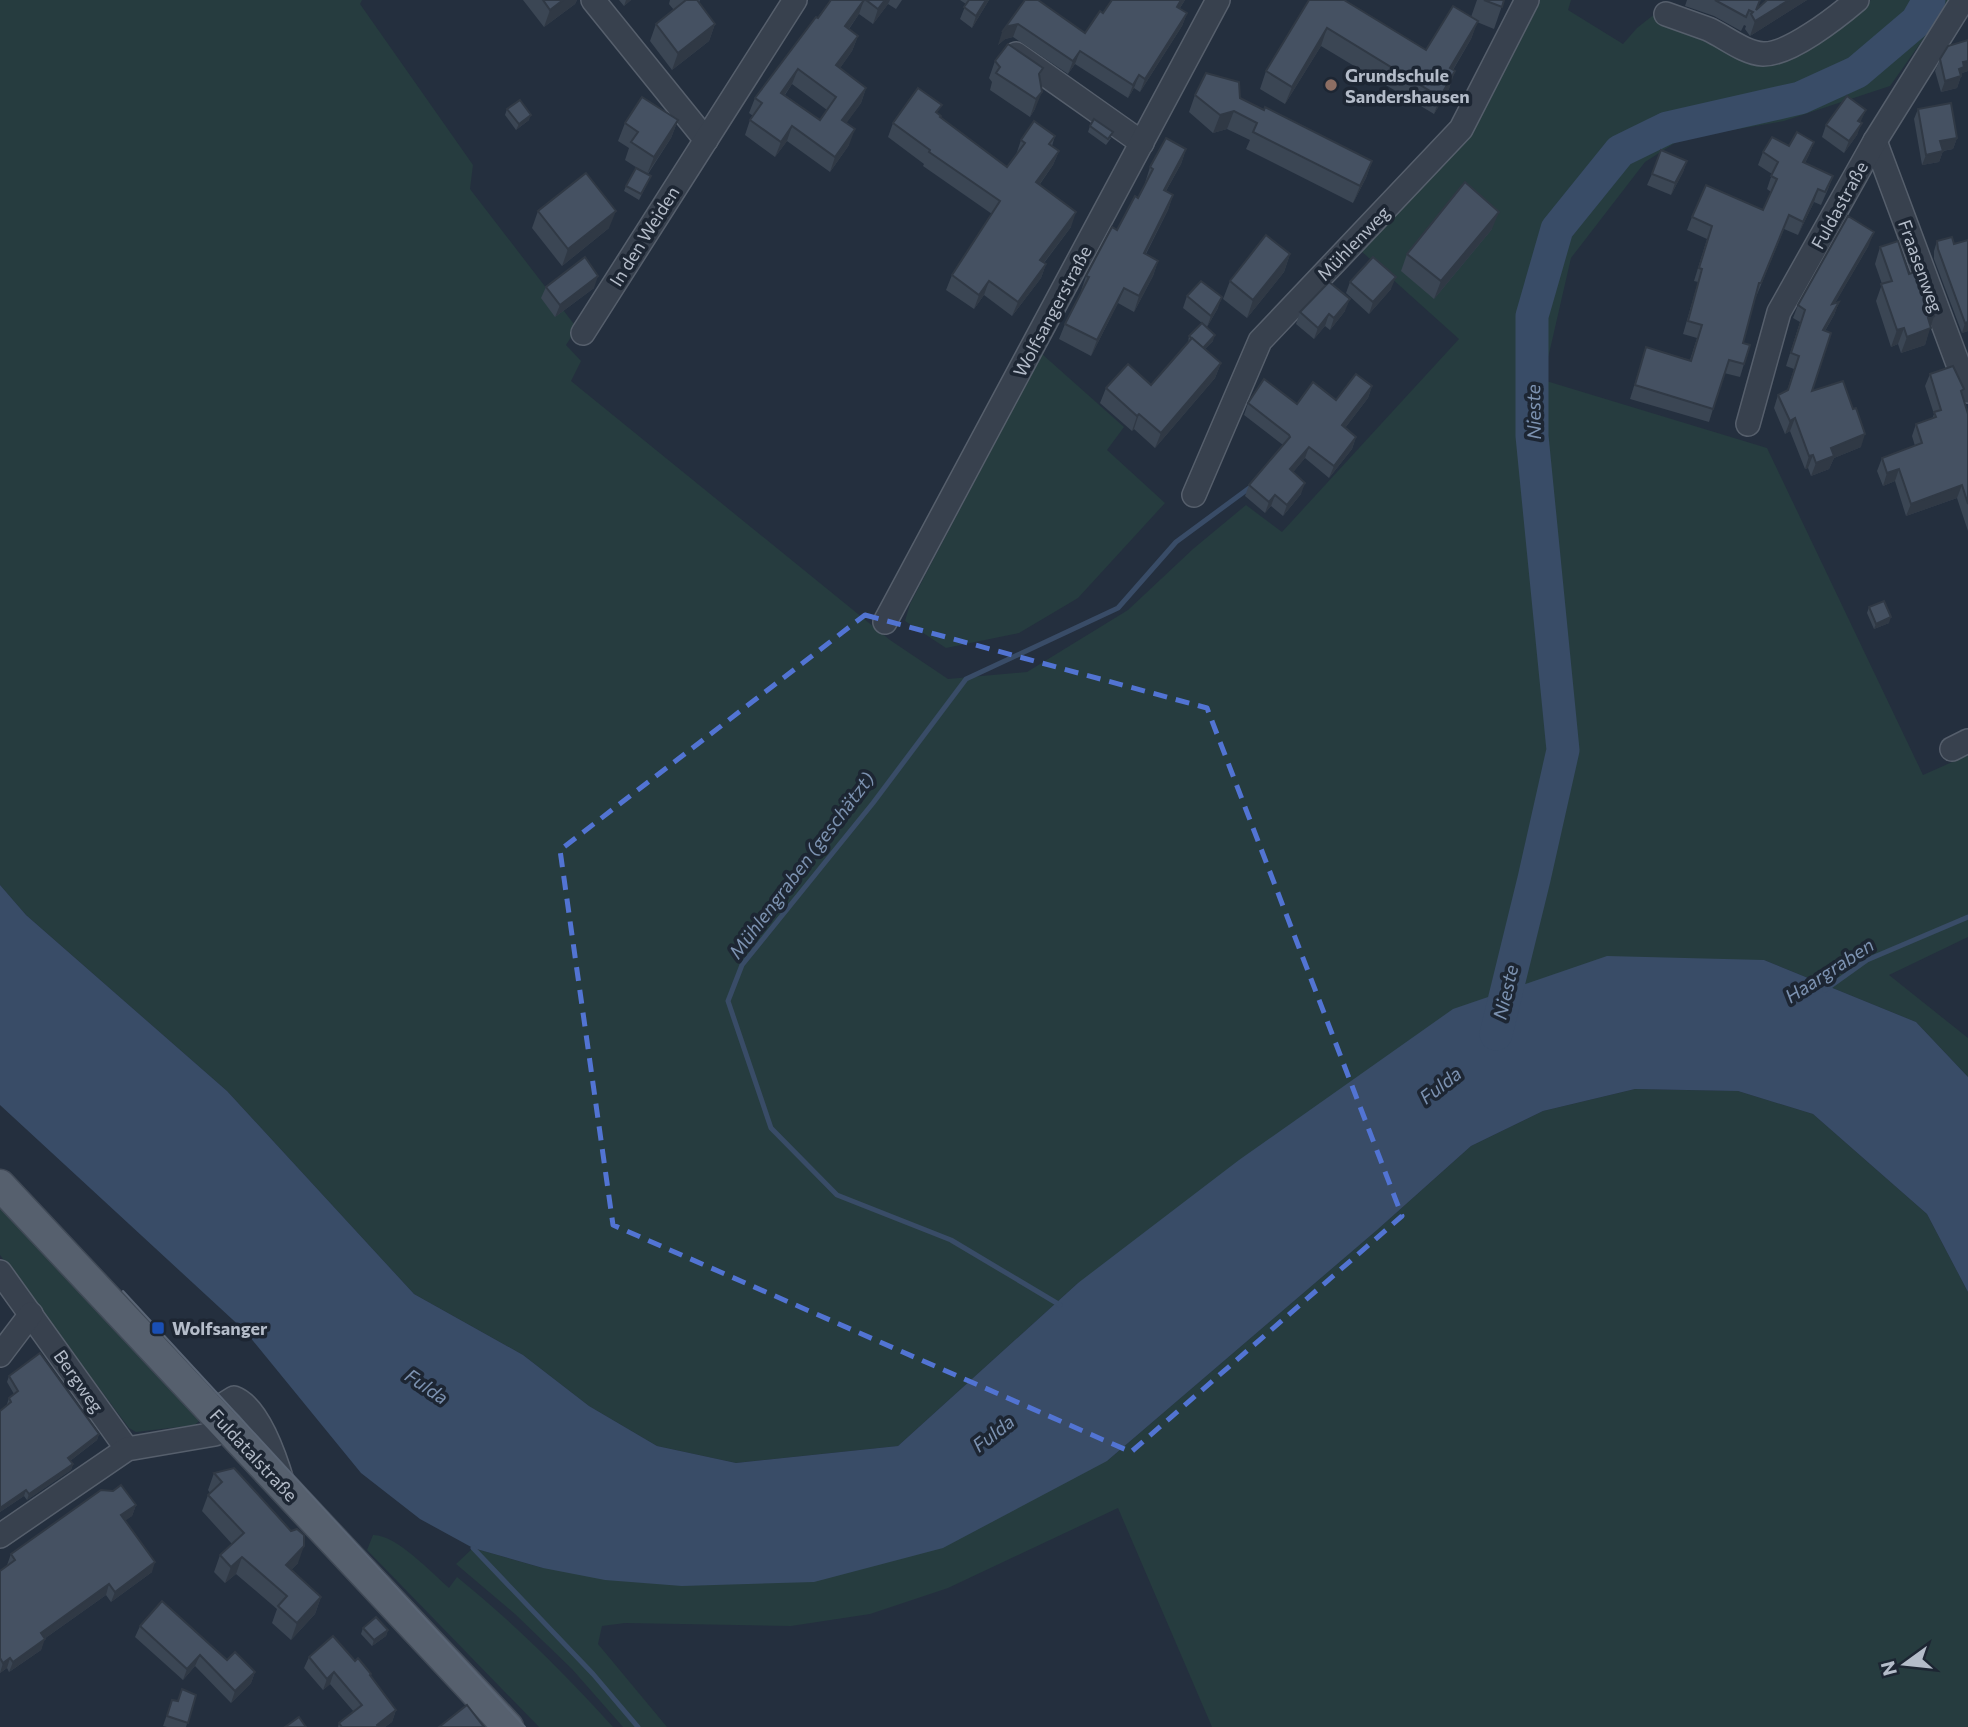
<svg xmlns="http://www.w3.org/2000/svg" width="1968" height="1727" font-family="Commissioner,sans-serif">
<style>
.green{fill:#263c3f}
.water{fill:#394c67}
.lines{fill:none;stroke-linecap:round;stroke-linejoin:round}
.stream{stroke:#394c67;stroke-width:5}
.river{stroke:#394c67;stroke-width:33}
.minor-casing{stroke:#565f6c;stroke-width:26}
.major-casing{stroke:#414a57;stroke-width:33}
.minor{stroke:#38414e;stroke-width:23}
.major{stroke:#56606e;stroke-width:30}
.tram{stroke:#5a6575;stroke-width:2}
.wall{fill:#3b4654;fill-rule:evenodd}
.shaded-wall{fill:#303945}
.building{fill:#455162;stroke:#303945;stroke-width:2;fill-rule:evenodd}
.marked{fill:none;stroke:#5274d3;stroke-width:5;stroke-dasharray:14 9;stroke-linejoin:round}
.education-dot{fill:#8d6e63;stroke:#1d2633;stroke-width:2.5}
.transit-dot{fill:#1a4fb4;stroke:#1d2633;stroke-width:2.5}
.labels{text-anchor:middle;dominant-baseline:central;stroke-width:7;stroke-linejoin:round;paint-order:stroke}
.poi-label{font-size:18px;font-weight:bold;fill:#b4bcc9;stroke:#1d2633;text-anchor:start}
.street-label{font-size:18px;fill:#b4bcc9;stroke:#1d2633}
.water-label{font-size:19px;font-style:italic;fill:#7c92b1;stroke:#1d2633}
</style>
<rect width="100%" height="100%" fill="#242f3e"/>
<g class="green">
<path d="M0 0H362L360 4 473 165 470 189 577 328 566 345 581 361 571 381 890 640 948 679 1027 672 1128 610 1193 549 1246 505 1282 532 1459 339 1360 250 1506 56 1540 0H1571L1568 10 1623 44 1637 28 1656 13 1734 54 1833 30 1871 0H1951L1890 86 1784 121 1681 139 1645 162 1571 258 1543 380 1767 448 1923 775 1968 755V937L1889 975 1968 1038V1077L1916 1022 1764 960 1078 1283 898 1446 736 1463 657 1446 589 1406 523 1355 414 1294 227 1091 26 915 0 885Z"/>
<path d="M1042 354 1124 427 1107 450 1165 503 1078 598 1019 633 946 648 905 621 910 604Z"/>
<path d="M1635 1089 1738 1091 1813 1114 1927 1214 1968 1292V1727H1212L1118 1508 948 1588 870 1614 791 1626 625 1623 602 1626 598 1644 667 1727H623L572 1669 515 1614 456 1564 473 1548 543 1568 1107 1461 1377 1230 1471 1146 1543 1111Z"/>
<path d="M0 1207 199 1421 195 1425 136 1432 129 1428 0 1255Z"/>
<path d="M373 1535C395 1534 431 1572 449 1588L457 1577C514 1623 564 1673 613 1727H539L367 1550Z"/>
</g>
<path class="water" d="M0 885 26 915 227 1091 414 1294 523 1355 589 1406 657 1446 736 1463 898 1446 1078 1283 1239 1160 1453 1009 1607 956 1764 960 1916 1022 1968 1077V1292L1927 1214 1813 1114 1738 1091 1635 1089 1543 1111 1471 1146 1377 1230 1107 1461 943 1548 814 1582 682 1586 605 1580 543 1568 473 1548 420 1519 361 1473 245 1331 0 1105Z"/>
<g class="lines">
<g class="stream">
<path d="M1825 990 1867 960 1968 917"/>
<path d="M1060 1305 951 1240 837 1195 771 1128 728 1001 742 965 873 803 966 679 1118 608 1176 542 1252 486"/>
<path d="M473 1548 593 1674 638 1727"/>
</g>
<path class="river" d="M1496 1034 1534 879 1563 750 1532 436V316L1557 229 1620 151 1667 128 1800 98 1857 72 1917 21 1929 0"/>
<defs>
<g id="minor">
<path d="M593 0 706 140"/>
<path d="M1666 14C1680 19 1694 24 1708 29 1724 36 1744 53 1763 54 1789 55 1837 17 1857 0"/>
<path d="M1016 54 1142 143"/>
<path d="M1875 141 1968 391"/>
<path d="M583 333 795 0"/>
<path d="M1748 424 1779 312 1875 141 1963 0"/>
<path d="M1194 495 1260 341 1461 129 1527 0"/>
<path d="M885 622 1218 0"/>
<path d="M1952 749 1968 741"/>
<path d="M0 1272 127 1449"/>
<path d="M0 1355 31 1314"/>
<path d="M213 1411 234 1398C259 1407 276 1460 283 1484"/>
<path d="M0 1536 127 1449 215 1434 226 1424"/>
</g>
<path id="major" d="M0 1185 508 1727"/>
</defs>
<use href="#minor" class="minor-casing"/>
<use href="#major" class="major-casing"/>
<use href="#minor" class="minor"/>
<use href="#major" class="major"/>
<path class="tram" d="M123 1291 525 1727"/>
</g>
<g class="wall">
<path d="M523 0H577L575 4 544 27Z"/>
<path d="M619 0H631L624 6Z"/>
<path d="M670 0H700L699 3 715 24 709 41 672 70 650 41 656 24 674 10 669 4Z"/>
<path d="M831 0H902L896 9 888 4 873 24 859 14 849 29 858 36 852 51 840 68 866 88 861 103 846 123 849 145 830 172 787 141 775 157 745 135 750 120 753 116 749 113 755 98ZM792 84 827 110 820 120 785 95Z"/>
<path d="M960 0H989L972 28 960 19 966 4Z"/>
<path d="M1025 0 1085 33 1103 13 1112 0H1185L1180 8 1187 13 1182 26 1140 92 1134 88 1128 98 1075 64 1068 74 1013 37 1005 39 998 45Z"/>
<path d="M1309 0 1426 50 1471 17 1477 0H1504L1494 29 1477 22 1471 39 1453 70 1449 89 1434 114 1321 46 1285 104 1260 89 1266 71Z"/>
<path d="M1687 0H1760L1757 8 1767 0H1807L1750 36 1745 29 1746 26 1744 25 1741 31 1714 16 1685 6Z"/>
<path d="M1968 40V71L1962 73 1957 88 1941 92 1935 71 1940 59Z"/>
<path d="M995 61 1043 68 1039 78 1035 109 1030 117 990 90 992 82 989 78Z"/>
<path d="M1195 95 1240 98 1372 161 1366 178 1353 203 1246 149 1250 140 1227 129 1213 133 1189 112Z"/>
<path d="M507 109 529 120 516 130 505 115Z"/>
<path d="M1918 109 1957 138 1953 149 1943 151 1939 162 1922 165 1914 119Z"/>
<path d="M939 114 940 118 1007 167 1016 155 1021 140 1055 136 1052 146 1059 151 1053 165 1040 184 1071 227 1044 263 1046 264 1041 278 1012 316 984 295 974 309 946 290 952 275 992 214 923 166 924 164 888 137 893 123Z"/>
<path d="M678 120 671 138 648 174 651 176 639 200 624 191 626 186 645 173 625 160 629 148 618 141 625 123Z"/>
<path d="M1861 121 1857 135 1844 153 1822 137 1826 125Z"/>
<path d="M1090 126 1111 138 1106 145 1088 132Z"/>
<path d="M1814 142 1809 155 1805 163 1833 176 1828 189 1821 205 1814 202 1798 235 1784 229 1756 297V296L1743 343 1744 364 1740 377 1724 373 1709 422 1630 399 1646 347 1690 360 1697 338 1683 334 1698 282 1694 281 1707 239 1687 230 1692 217 1763 210 1771 192 1767 189 1772 174 1758 165 1763 152 1789 146Z"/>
<path d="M1186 149 1181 164 1166 191 1173 195 1168 210 1146 254 1158 261 1153 276 1134 312 1118 303 1091 356 1059 339 1065 324 1081 292V291L1086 276 1138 198 1146 183H1145L1150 167Z"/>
<path d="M1687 161 1683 172 1671 195 1647 185 1652 174Z"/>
<path d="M538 211 609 228 562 266 532 228Z"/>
<path d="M1492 229 1434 299 1401 271 1407 254Z"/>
<path d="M1952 237 1968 331 1962 333 1934 259V251L1937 241Z"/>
<path d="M1869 245 1835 303 1839 302 1834 315 1825 331 1812 391 1861 447 1834 458 1829 469 1811 476 1808 468 1805 469 1790 431 1785 434 1774 408 1778 395 1787 391 1794 369 1786 366 1800 322 1793 318 1798 305Z"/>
<path d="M1880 247 1909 274 1930 326 1925 345 1901 353 1898 344 1891 347 1876 301 1882 284 1875 264Z"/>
<path d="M1290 254 1284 272 1247 318 1223 299 1230 281Z"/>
<path d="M1350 282 1391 289 1369 314 1346 293Z"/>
<path d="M546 287 594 288 555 317 541 298Z"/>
<path d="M1187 296 1218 308 1207 327 1213 341 1205 349 1221 363 1215 378 1155 448 1134 429 1132 431 1100 403 1106 388 1151 385 1188 343 1189 336 1202 323 1183 308Z"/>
<path d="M1345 311 1330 330 1325 326 1314 339 1296 324 1300 312Z"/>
<path d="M1930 374 1962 394 1968 414V531L1957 498 1906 516 1895 481 1883 486 1877 471 1882 458 1915 446 1912 436 1916 424 1932 419 1934 414 1925 386Z"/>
<path d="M1372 386 1368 398 1345 428 1356 437 1352 449 1329 478 1305 458 1293 472 1301 494 1283 516 1271 506 1265 513 1245 496 1249 485 1283 445 1244 415 1248 403 1297 404 1336 400Z"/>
<path d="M1869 607 1889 623 1874 629 1867 613Z"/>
<path d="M9 1376 99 1434 97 1440 70 1461 73 1464 71 1470 27 1500 24 1496 0 1512V1411L7 1405V1404L9 1398 14 1394 7 1382Z"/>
<path d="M214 1473 298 1563 291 1570 321 1597 315 1614 291 1640 272 1623 277 1609 236 1574 225 1583 214 1572 220 1555 232 1544 202 1511 208 1495 210 1493 208 1490Z"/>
<path d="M136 1505 132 1516 125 1520 152 1572 111 1602 106 1595 44 1639 41 1650 9 1672 7 1668 0 1673V1571L7 1565 11 1554Z"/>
<path d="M140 1626 255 1672 251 1683 231 1703 195 1666 183 1680 135 1637Z"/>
<path d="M363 1628 388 1630 386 1636 372 1646 361 1634Z"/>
<path d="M309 1657 355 1661 370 1676 396 1710 392 1722 385 1727H338L339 1723 354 1712 330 1684 323 1690 304 1668Z"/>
<path d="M196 1695 186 1727H167L163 1726 172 1700 178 1701Z"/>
</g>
<g class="shaded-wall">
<path d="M563 0H577L575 4 544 27 550 10Z"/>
<path d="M626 0H631L624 6Z"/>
<path d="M864 0 859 14 840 41 845 26Z"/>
<path d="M885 0H890L888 4 873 24 878 9Z"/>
<path d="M986 0H989L972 28 976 16Z"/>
<path d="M1181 0H1185L1172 20 1177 7Z"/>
<path d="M1789 0H1807L1750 36 1755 21Z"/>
<path d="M1187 13 1182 26 1140 92 1145 79Z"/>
<path d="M1478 21 1471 39 1443 86 1450 68Z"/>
<path d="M715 24 709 41 672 70 678 53Z"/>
<path d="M1018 24 1013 37 1005 39 998 45 1002 32 1009 26Z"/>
<path d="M1327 28 1321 46 1285 104 1292 87Z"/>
<path d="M858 36 852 51 831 81 836 65Z"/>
<path d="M1080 51 1075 64 1068 74 1073 61Z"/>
<path d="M1968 61V71L1962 73 1957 88 1941 92 1945 81 1959 69 1963 62Z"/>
<path d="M798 69 792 84 775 108 781 93Z"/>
<path d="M1455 71 1449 89 1434 114 1440 97Z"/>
<path d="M1139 75 1134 88 1128 98 1133 85Z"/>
<path d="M866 88 861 103 837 136 842 120Z"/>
<path d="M1042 92 1035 109 1030 117 1036 99Z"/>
<path d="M1866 110 1861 121 1853 132 1858 121Z"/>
<path d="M1234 111 1227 129 1213 133 1220 115Z"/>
<path d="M531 115 529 120 516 130 519 124Z"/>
<path d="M678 120 671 138 647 174 654 157Z"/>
<path d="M1862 123 1857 135 1844 153 1849 141Z"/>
<path d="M792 126 787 141 775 157 781 142Z"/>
<path d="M855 129 849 145 830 172 835 157Z"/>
<path d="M1957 138 1953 149 1936 152 1940 141Z"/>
<path d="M1814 142 1809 155 1798 176 1803 162Z"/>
<path d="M1186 149 1181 164 1158 205 1164 190Z"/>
<path d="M1059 151 1053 165 1031 196 1036 182Z"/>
<path d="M1943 151 1939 162 1922 165 1926 155Z"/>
<path d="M1372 161 1366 178 1353 203 1360 186Z"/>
<path d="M1687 161 1683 172 1671 195 1675 183Z"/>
<path d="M1818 189 1814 202 1798 235 1803 222Z"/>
<path d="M1173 195 1168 210 1138 268 1144 253Z"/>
<path d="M616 211 609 228 562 266 568 249Z"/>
<path d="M1076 212 1071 227 1035 274 1040 260Z"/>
<path d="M1499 212 1492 229 1434 299 1441 281Z"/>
<path d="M1874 232 1869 245 1827 317 1832 304Z"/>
<path d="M1290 254 1284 272 1247 318 1253 300Z"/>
<path d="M1158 261 1153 276 1134 312 1139 296Z"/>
<path d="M1046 264 1041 278 1012 316 1018 302Z"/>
<path d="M598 276 594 288 555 317 560 305Z"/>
<path d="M1396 277 1391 289 1369 314 1373 302Z"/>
<path d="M989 281 984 295 974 309 979 295Z"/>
<path d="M1124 288 1118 303 1091 356 1097 340Z"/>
<path d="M1222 297 1218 308 1207 327 1211 316Z"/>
<path d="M1350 299 1345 311 1330 330 1334 318Z"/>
<path d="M1839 302 1834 315 1818 343 1823 330Z"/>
<path d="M1329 314 1325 326 1314 339 1318 328Z"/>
<path d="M1934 316 1925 345 1901 353 1907 337 1928 318Z"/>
<path d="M1968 322V331L1962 333 1965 323Z"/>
<path d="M1904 328 1898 344 1891 347 1897 330Z"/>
<path d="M1215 335 1213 341 1200 354 1202 349Z"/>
<path d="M1221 363 1215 378 1155 448 1161 433Z"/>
<path d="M1372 386 1368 398 1338 437 1342 425Z"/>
<path d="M1139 414 1134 429 1132 431 1137 416Z"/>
<path d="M1795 418 1790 431 1785 434 1790 421Z"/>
<path d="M1865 434 1861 447 1834 458 1829 469 1811 476 1816 463 1831 448Z"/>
<path d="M1356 437 1352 449 1329 478 1334 466Z"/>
<path d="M1309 447 1305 458 1286 481 1290 469Z"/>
<path d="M1813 455 1808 468 1805 469 1809 456Z"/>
<path d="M1899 469 1895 481 1883 486 1887 473Z"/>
<path d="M1305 483 1301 494 1283 516 1287 505Z"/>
<path d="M1962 485 1957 498 1906 516 1911 504Z"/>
<path d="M1275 495 1271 506 1265 513 1269 502Z"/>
<path d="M1891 617 1889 623 1874 629 1876 624Z"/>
<path d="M99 1434 97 1440 66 1464 68 1458Z"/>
<path d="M73 1464 71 1470 27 1500 29 1494Z"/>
<path d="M26 1490 24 1496 0 1512V1508L5 1504Z"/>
<path d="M136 1505 132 1516 118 1526 121 1515Z"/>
<path d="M304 1546 298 1563 280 1582 286 1565Z"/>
<path d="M242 1557 236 1574 225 1583 231 1567Z"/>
<path d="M155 1562 152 1572 111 1602 115 1592Z"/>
<path d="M109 1584 106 1595 37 1644 41 1633Z"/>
<path d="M321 1597 315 1614 291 1640 297 1623Z"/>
<path d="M388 1630 386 1636 372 1646 374 1640Z"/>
<path d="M45 1639 41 1650 9 1672 13 1662Z"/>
<path d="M200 1655 195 1666 183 1680 187 1669Z"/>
<path d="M10 1658 7 1668 0 1673 3 1663Z"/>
<path d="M255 1672 251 1683 231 1703 235 1691Z"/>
<path d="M334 1672 330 1684 323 1690 327 1679Z"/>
<path d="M396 1710 392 1722 385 1727H376L377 1725Z"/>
</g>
<g class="building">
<path d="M543 0H563L550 10Z"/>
<path d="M686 0H697L715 24 678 53 656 24Z"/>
<path d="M831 0H864L845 26 858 36 836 65 866 88 842 120 855 129 835 157 792 126 781 142 750 120 762 103 755 98 816 17 818 18ZM798 69 836 97 820 120 781 93Z"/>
<path d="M866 0H885L878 9Z"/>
<path d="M969 0H986L976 16 964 7Z"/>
<path d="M1025 0H1038L1085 33 1100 11 1103 13 1112 0H1181L1177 7 1187 13 1145 79 1139 75 1133 85 1080 51 1073 61 1018 24 1009 26 1002 32Z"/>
<path d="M1309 0H1344L1426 50 1453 6 1478 21 1450 68 1455 71 1440 97 1327 28 1292 87 1266 71Z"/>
<path d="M1484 0H1504L1502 7Z"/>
<path d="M1715 0H1760L1756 10 1767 0H1789L1755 21 1751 14 1753 12 1749 10 1746 17Z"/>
<path d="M1968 40V61L1963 62 1964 67 1959 69 1961 76 1945 81 1940 59 1948 46Z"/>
<path d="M1008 44 1043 68 1039 74 1042 92 1036 99 996 73 1000 67 995 61Z"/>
<path d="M1206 73 1239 82 1240 98 1264 110 1265 107 1372 161 1360 186 1253 132 1257 123 1234 111 1220 115 1195 95Z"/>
<path d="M918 88 942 105 936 112 941 116 940 117 1007 167 1025 143 1021 140 1034 121 1055 136 1049 144 1059 151 1036 182 1076 212 1040 260 1046 264 1018 302 989 281 979 295 952 275 1000 201 929 152 930 150 893 123Z"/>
<path d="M1847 96 1866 110 1858 121 1862 123 1849 141 1826 125Z"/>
<path d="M642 97 678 120 654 157 631 142 638 132 625 123Z"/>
<path d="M520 100 531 115 519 124 507 109Z"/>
<path d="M1951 103 1957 138 1940 141 1943 151 1926 155 1918 109Z"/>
<path d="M1094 119 1113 132 1108 139 1090 126Z"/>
<path d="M1797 132 1814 142 1803 162 1833 176 1825 192 1818 189 1803 222 1789 215 1761 283H1759L1743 343 1750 345 1744 364 1729 360 1713 409 1635 385 1646 347 1691 361 1702 325 1688 321 1702 269 1699 268 1712 226 1692 217 1706 185 1763 210 1777 179 1771 176 1778 162 1763 152 1772 137 1789 146Z"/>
<path d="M1166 138 1186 149 1164 190 1173 195 1144 253 1158 261 1139 296 1124 288 1097 340 1065 324 1089 277 1086 276 1112 227 1117 230 1135 196 1138 198 1153 169 1150 167Z"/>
<path d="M1661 150 1687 161 1675 183 1652 174Z"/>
<path d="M636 168 651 176 641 194 626 186Z"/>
<path d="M586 173 616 211 568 249 538 211Z"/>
<path d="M1465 182 1499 212 1441 281 1407 254Z"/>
<path d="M1848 216 1874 232 1832 304 1839 302 1823 330 1831 333 1812 391 1843 381 1853 409 1856 408 1865 434 1831 448 1834 456 1816 463 1813 455 1809 456 1795 418 1790 421 1778 395 1788 390 1799 356 1791 353 1805 310 1798 305Z"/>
<path d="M1266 235 1290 254 1253 300 1230 281Z"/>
<path d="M1952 237 1954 244 1968 240V322L1965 323 1938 249 1937 241Z"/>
<path d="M1898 241 1909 274 1918 271 1934 316 1928 318 1931 328 1907 337 1904 328 1897 330 1881 284 1892 281 1880 247Z"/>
<path d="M585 257 598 276 560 305 546 287Z"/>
<path d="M1373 257 1396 277 1373 302 1350 282Z"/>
<path d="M1201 281 1222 297 1211 316 1187 296Z"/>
<path d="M1329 282 1350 299 1334 318 1329 314 1318 328 1300 312Z"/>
<path d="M1202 323 1215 335 1203 348 1189 336Z"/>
<path d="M1192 338 1221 363 1161 433 1139 414 1137 416 1106 388 1128 364 1151 385Z"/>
<path d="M1953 366 1964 389 1961 391 1968 414V504L1962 485 1911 504 1899 469 1887 473 1882 458 1922 443 1916 424 1936 417 1934 412 1941 410 1930 374Z"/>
<path d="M1356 374 1372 386 1342 425 1356 437 1334 466 1309 447 1290 469 1305 483 1287 505 1275 495 1269 502 1249 485 1290 437 1289 435 1248 403 1264 379 1297 404 1313 382 1336 400Z"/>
<path d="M1884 601 1891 617 1876 624 1869 607Z"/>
<path d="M40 1353 99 1434 68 1458 73 1464 29 1494 26 1490 0 1508V1411L11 1402 9 1398 18 1391 9 1376Z"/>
<path d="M234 1468 291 1531 297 1529 304 1535V1546L286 1565 321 1597 297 1623 278 1606 287 1596 242 1557 231 1567 220 1555 244 1533 208 1495 222 1482 214 1473Z"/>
<path d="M121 1485 136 1505 121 1515 155 1562 115 1592 109 1584 41 1633 45 1639 13 1662 10 1658 3 1663 0 1658V1571L15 1560 11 1554 101 1490 113 1491Z"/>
<path d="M162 1601 227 1660 235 1652 255 1672 235 1691 200 1655 187 1669 140 1626Z"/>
<path d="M376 1617 388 1630 374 1640 363 1628Z"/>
<path d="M333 1636 355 1661 358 1658 371 1674 370 1675 396 1710 377 1725 378 1727H342L339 1723 362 1705 334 1672 327 1679 309 1657Z"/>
<path d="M182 1689 196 1695 188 1723 167 1716 172 1700 178 1701Z"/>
<path d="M467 1705 484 1727H439Z"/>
<path d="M299 1717 306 1727H285Z"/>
</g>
<path class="marked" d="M865 615 1207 708 1402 1216 1131 1452 613 1225 560 850Z"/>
<circle class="education-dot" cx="1331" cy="85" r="7"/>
<rect class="transit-dot" x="151" y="1321" width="14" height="14" rx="3.5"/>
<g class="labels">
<g class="poi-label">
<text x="1345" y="75">Grundschule<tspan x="1345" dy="21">Sandershausen</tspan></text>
<text x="172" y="1328">Wolfsanger</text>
</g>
<g class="street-label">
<text transform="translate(1839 205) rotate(-61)">Fuldastraße</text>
<text transform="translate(644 236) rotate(-58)">In den Weiden</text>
<text transform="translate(1353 243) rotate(-46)">Mühlenweg</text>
<text transform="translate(1921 266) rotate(70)">Fraasenweg</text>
<text transform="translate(1052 311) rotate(-62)">Wolfsangerstraße</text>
<text transform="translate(79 1381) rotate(55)">Bergweg</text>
<text transform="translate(254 1455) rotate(47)">Fuldatalstraße</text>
</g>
<g class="water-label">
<text transform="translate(1533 412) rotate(-91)">Nieste</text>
<text transform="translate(801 865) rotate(-53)">Mühlengraben (geschätzt)</text>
<text transform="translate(1829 970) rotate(-33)">Haargraben</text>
<text transform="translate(1505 992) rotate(-77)">Nieste</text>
<text transform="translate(1440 1085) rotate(-38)">Fulda</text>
<text transform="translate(427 1386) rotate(34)">Fulda</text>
<text transform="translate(993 1433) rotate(-38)">Fulda</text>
</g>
</g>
<g transform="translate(1905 1664) rotate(255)" stroke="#1d2633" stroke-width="5" paint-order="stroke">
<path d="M0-5L12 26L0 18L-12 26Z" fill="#b4bcc9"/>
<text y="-10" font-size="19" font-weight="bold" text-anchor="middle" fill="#b4bcc9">N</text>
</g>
</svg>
